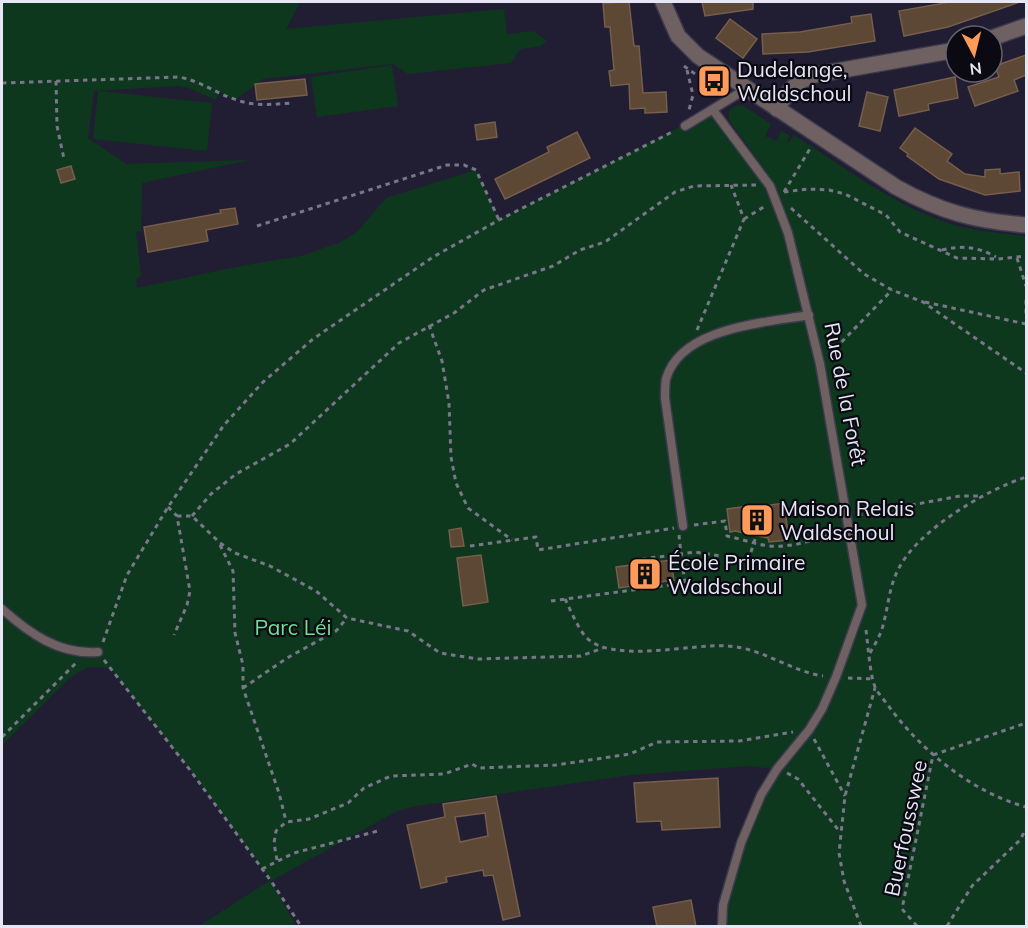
<svg xmlns="http://www.w3.org/2000/svg" width="1028" height="928" font-family="Mulish,sans-serif">
<style>
.green{fill:#0e381d}
.building{fill:#5d4835;stroke:#755e4b;stroke-width:1.5;fill-rule:evenodd}
.lines{fill:none;stroke-linecap:round;stroke-linejoin:round}
.lane-casing{stroke:#3d3a4f;stroke-width:11}
.street-casing{stroke:#3d3a4f;stroke-width:18}
.path{stroke:#787689;stroke-width:3;stroke-dasharray:4.5 4.5;stroke-linecap:butt}
.lane{stroke:#6f6161;stroke-width:8}
.street{stroke:#6f6161;stroke-width:15}
.labels{text-anchor:middle;dominant-baseline:central;stroke-width:4.5;stroke-linejoin:round;paint-order:stroke}
.poi-label{font-size:21px;fill:#e7e6f5;stroke:#0b0a13;text-anchor:start}
.street-label{font-size:21px;fill:#e7e6f5;stroke:#0b0a13}
.park-label{font-size:21px;fill:#72df94;stroke:#0b0a13}
</style>
<rect width="100%" height="100%" fill="#211e34"/>
<g class="green">
<path d="M2 2H300L286 29 504 9 507 34 533 31 547 41 541 46 520 49 511 63 408 74 393 64 263 79 235 100 220 92 216 100 189 88 177 86 94 91 88 138 126 164 250 160 142 183 141 231 136 232 141 276 136 279 137 288 241 266 301 256 341 242 358 231 386 198 476 170 499 220 713 110 770 186 772 180 729 120V111L735 106 742 105 771 124 765 136 776 141 782 131 790 136 787 141 789 143 794 135C839 164 883 197 932 217 962 230 995 233 1026 236V926H722C723 871 753 818 776 769L749 766 631 775 416 806 397 811 271 881 296 926H199L271 880 190 770 110 668 88 667 72 676 2 745Z"/>
<path d="M392 65 398 106 317 117 311 77Z"/>
<path d="M98 91 212 103 207 151 93 139Z"/>
</g>
<g class="building">
<path d="M629 2 634 46H639L643 93 666 92 667 112 645 113V108L630 109 629 84 611 86 609 71 614 70 610 27H605L603 3Z"/>
<path d="M702 2H753V9L705 16Z"/>
<path d="M950 2H1017V3L948 27 904 36 899 11Z"/>
<path d="M871 14 875 41 808 52 763 54 762 34 800 32 852 23 851 17Z"/>
<path d="M730 19 757 39 743 58 716 38Z"/>
<path d="M1026 55V75L1014 80 1018 91 975 106 968 87 999 77 995 66Z"/>
<path d="M955 77 958 98 928 104 929 110 899 116 894 90Z"/>
<path d="M305 79 307 95 257 100 255 84Z"/>
<path d="M867 92 888 97 880 131 859 126Z"/>
<path d="M495 122 497 137 477 140 475 125Z"/>
<path d="M915 128 952 154 947 161 965 174 985 177V170L1000 169V174L1019 172 1020 191 985 195 939 179 907 156 908 154 900 148Z"/>
<path d="M577 132 590 158 505 199 495 179 549 152 547 147Z"/>
<path d="M71 166 75 179 61 183 57 170Z"/>
<path d="M235 208 238 224 206 230 208 241 148 252 144 227 221 213 220 210Z"/>
<path d="M784 503 789 540 769 542 768 538 735 531 730 532 727 509 749 506 750 508Z"/>
<path d="M461 528 464 546 451 547 449 530Z"/>
<path d="M481 555 488 602 463 606 457 558Z"/>
<path d="M671 560 674 580 619 588 616 567Z"/>
<path d="M718 778 720 827 662 830 661 821 637 822 634 783Z"/>
<path d="M496 796 520 916 503 920 493 875 484 876 483 870 446 877 447 882 421 888 407 825 445 817 443 804ZM485 813 488 836 460 842 455 817Z"/>
<path d="M691 900 696 927H657L653 907Z"/>
</g>
<g class="lines">
<defs>
<g id="lane">
<path d="M713 110 770 186 788 233 820 364 862 605 836 677 822 709 809 730 777 769 761 795 741 843 723 905 722 926"/>
<path d="M685 126 746 89"/>
<path d="M683 526 665 398C665 392 665 385 666 379 681 327 765 323 809 315"/>
<path d="M2 609C29 633 59 655 98 652"/>
</g>
<g id="street">
<path d="M663 2 678 36 698 56 896 187C941 212 975 221 1026 225"/>
<path d="M992 38 1026 26"/>
<path d="M777 109C787 92 795 82 814 75L956 50"/>
</g>
</defs>
<use href="#lane" class="lane-casing"/>
<use href="#street" class="street-casing"/>
<g class="path">
<path d="M684 66 720 92"/>
<path d="M687 70 693 95 689 110"/>
<path d="M56 81 57 126 64 159"/>
<path d="M2 83 179 77C201 81 217 94 237 100 256 107 274 104 293 103"/>
<path d="M784 192 808 189 829 190 845 194 886 215 900 232 957 258 998 259 1026 256"/>
<path d="M784 192 811 147"/>
<path d="M791 208 864 274 892 290 923 302 1026 373"/>
<path d="M744 219 767 205"/>
<path d="M257 226 447 165H464L476 170 499 220"/>
<path d="M942 250C962 245 978 247 996 257"/>
<path d="M1017 258 1026 286"/>
<path d="M1026 300V316"/>
<path d="M925 302 1026 324"/>
<path d="M429 325 442 361 449 403 451 457 456 483 468 508 512 540"/>
<path d="M697 330 744 219 731 185"/>
<path d="M829 355 892 290"/>
<path d="M168 507 177 516 190 591 187 605 174 635"/>
<path d="M858 515 960 496H981"/>
<path d="M177 516H192L220 543 235 553 270 566 316 591 347 618 408 631 440 653 478 659 581 656 603 648"/>
<path d="M192 516 211 494 236 474 290 444 399 343 454 313 484 290 553 266 580 250 605 242 675 192 694 186 756 185"/>
<path d="M694 525 725 521 727 536C741 539 755 544 769 546 793 548 816 539 839 532"/>
<path d="M808 541 819 527"/>
<path d="M220 545 233 571 235 633 243 665V688L279 793 286 821"/>
<path d="M470 546 536 537 538 550 674 528"/>
<path d="M751 552 756 536"/>
<path d="M642 559 681 554 679 535"/>
<path d="M644 563V561L656 560 655 558"/>
<path d="M565 599C571 611 577 626 585 636 610 665 692 643 728 646 762 648 790 671 823 676"/>
<path d="M551 601 685 583 681 554 695 552 720 556"/>
<path d="M866 630C868 644 870 678 876 689 880 696 886 702 890 708 923 752 972 792 1026 807"/>
<path d="M103 642 127 575 168 507 224 425 263 382 313 339 433 257 499 220 674 131"/>
<path d="M870 653C874 646 878 639 881 632 888 612 888 589 898 570 917 530 986 490 1026 477"/>
<path d="M104 660 190 770 271 881 301 926"/>
<path d="M848 678 874 679"/>
<path d="M243 688 287 658 336 631 347 618"/>
<path d="M2 737 77 662"/>
<path d="M814 739 845 796"/>
<path d="M787 773 798 779 840 832"/>
<path d="M277 860 274 843 276 831 286 822 309 819 348 803 364 788 391 776 444 774 472 764 479 768 556 765 630 754 657 742 739 741 793 732"/>
<path d="M262 869 294 853 378 831"/>
<path d="M861 926 844 881 839 853 845 796 875 688"/>
<path d="M917 926 902 909 933 755 1026 723"/>
<path d="M947 926 972 886 1020 840 1026 829"/>
</g>
<use href="#lane" class="lane"/>
<use href="#street" class="street"/>
</g>
<defs>
<symbol id="bus-square" viewBox="-11 -11 22 22"><rect x="-9" y="-9" width="18" height="18" rx="4" fill="#fe9b58" stroke="#0b0a13"/><path d="M-5-6H5V4H4V6H2V4H-2V6H-4V4H-5ZM-3.5-4V0h7V-4ZM-3.5 1.2v1.5H-2V1.2ZM2 1.2v1.5H3.5V1.2Z" fill="#111"/></symbol>
<symbol id="building-square" viewBox="-11 -11 22 22"><rect x="-9" y="-9" width="18" height="18" rx="4" fill="#fe9b58" stroke="#0b0a13"/><path d="M-4-6H4V6H1V3H-1V6H-4ZM-2.5-4.3h1.7v1.8h-1.7ZM.8-4.3h1.7v1.8H.8ZM-2.5-1h1.7V.8h-1.7ZM.8-1h1.7V.8H.8Z" fill="#111"/></symbol>
</defs>
<g fill-rule="evenodd">
<use href="#bus-square" x="695" y="62" width="38" height="38"/>
<use href="#building-square" x="738" y="501" width="38" height="38"/>
<use href="#building-square" x="626" y="555" width="38" height="38"/>
</g>
<g class="labels">
<g class="poi-label">
<text x="737" y="69">Dudelange,<tspan x="737" dy="24">Waldschoul</tspan></text>
<text x="780" y="508">Maison Relais<tspan x="780" dy="24">Waldschoul</tspan></text>
<text x="668" y="562">École Primaire<tspan x="668" dy="24">Waldschoul</tspan></text>
</g>
<g class="street-label">
<text transform="translate(846 394) rotate(79)">Rue de la Forêt</text>
<text transform="translate(905 828) rotate(-78)">Buerfousswee</text>
</g>
<g class="park-label">
<text x="293" y="627">Parc Léi</text>
</g>
</g>
<rect width="1028" height="928" fill="none" stroke="#e7e6f5" stroke-width="6"/>
<g transform="translate(974 54) rotate(173)"><circle r="28" fill="#0b0a13" stroke="#63626d" stroke-width="1.5"/>
<path d="M0-4.5L10 22L0 15L-10 22Z" fill="#fe9b58"/>
<text y="-9" font-size="16" font-weight="bold" text-anchor="middle" fill="#e7e6f5">N</text>
</g>
</svg>
